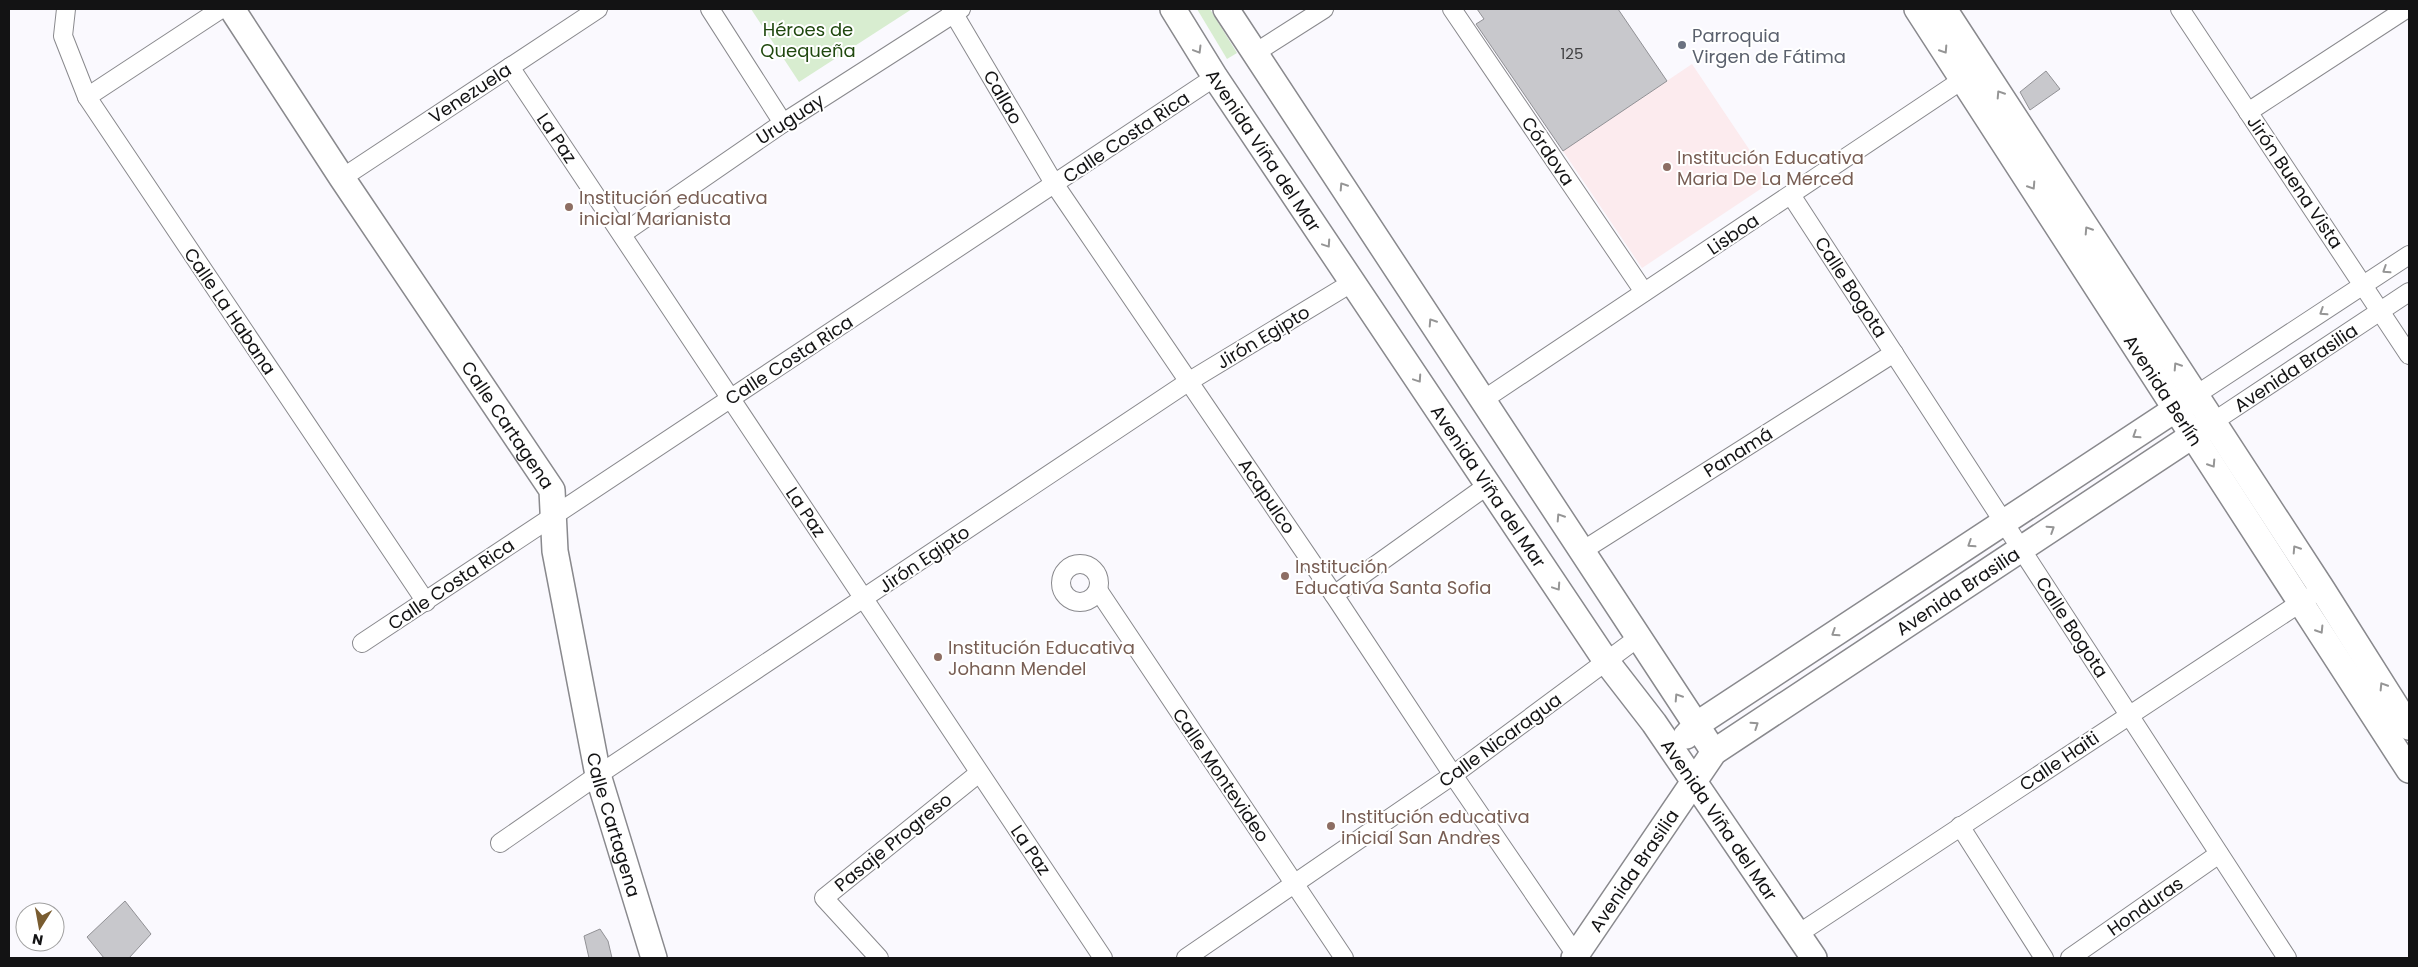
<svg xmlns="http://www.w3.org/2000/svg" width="2418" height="967" font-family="Poppins,sans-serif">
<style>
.education{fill:#fcebee}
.green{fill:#d8edd0}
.building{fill:#c8c8cc;stroke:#919195}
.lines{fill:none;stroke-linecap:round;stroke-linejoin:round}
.street-casing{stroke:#89898d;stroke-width:20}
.secondary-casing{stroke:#89898d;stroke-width:28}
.street{stroke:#fff;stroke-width:18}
.secondary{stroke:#fff;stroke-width:25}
.oneway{stroke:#959595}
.worship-dot{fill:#6b7280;stroke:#fff;stroke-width:2}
.education-dot{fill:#8d6e63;stroke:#fff;stroke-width:2}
.labels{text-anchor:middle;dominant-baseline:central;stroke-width:4;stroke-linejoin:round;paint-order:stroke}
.number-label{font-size:15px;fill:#404042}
.park-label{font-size:18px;fill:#20480f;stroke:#fff}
.worship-label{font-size:18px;fill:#5b616d;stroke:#fff;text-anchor:start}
.street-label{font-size:18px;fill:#131314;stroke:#fff}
.education-label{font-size:18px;fill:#785e54;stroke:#fff;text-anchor:start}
</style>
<rect width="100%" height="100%" fill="#faf9fe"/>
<path class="education" d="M1692 64 1771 182 1642 268 1563 151Z"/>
<g class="green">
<path d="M751 9H912L799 82Z"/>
<path d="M1197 9H1210L1237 53 1227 59Z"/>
</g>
<g class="building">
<path d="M1477 9H1618L1667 81 1563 151 1476 24 1484 19Z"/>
<path d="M2046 71 2060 89 2030 110 2020 92Z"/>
<path d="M125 901 151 934 129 958H104L87 937Z"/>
<path d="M600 929 608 941 612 958H589L584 936Z"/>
</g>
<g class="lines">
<defs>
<g id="street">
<path d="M66 9 63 36 87 97 426 602"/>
<path d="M710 9 783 123"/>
<path d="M951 9 1055 185 1334 595 1453 775 1578 958"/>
<path d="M1452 9 1644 292"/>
<path d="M2180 9 2409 355"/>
<path d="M1255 53 1324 9"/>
<path d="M510 67 1103 958"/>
<path d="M87 97 221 9"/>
<path d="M2248 112 2406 9"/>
<path d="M342 178 598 9"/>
<path d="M1791 195 2287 958"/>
<path d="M622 234 783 123 961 9"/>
<path d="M2196 395 2409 255"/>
<path d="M1483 400 1971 74"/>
<path id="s1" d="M2213 422 2409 292"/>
<path d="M1582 551 1894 353"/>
<circle cx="1080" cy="583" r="19"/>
<path d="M1098 590 1344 958"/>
<path d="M1334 595 1488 485"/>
<path d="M362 643 1215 77"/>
<path d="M1960 826 2044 958"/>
<path d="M500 843 598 775 1188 382 1353 282"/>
<path d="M1798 934 2309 597"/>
<path d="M879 958 824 898 979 773"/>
<path d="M1186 958 1453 775 1639 637"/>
<path d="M2070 958 2219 854"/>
</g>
<g id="secondary">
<path id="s2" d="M232 9 342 178 552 490 555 551 598 775 654 958"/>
<path id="s3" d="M1173 9 1215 77 1606 661 1654 723 1814 958"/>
<path d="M1226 9 1714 752"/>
<path id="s4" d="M1917 9 2409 770"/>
<path d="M1944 9 2322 589 2409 727"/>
<path d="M1686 736 1696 725 2191 399"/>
<path id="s5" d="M1574 958 1714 752 2207 426"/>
</g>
</defs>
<use href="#street" class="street-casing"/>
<use href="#secondary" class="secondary-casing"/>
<use href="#street" class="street"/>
<use href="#secondary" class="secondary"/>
</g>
<defs><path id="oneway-chevron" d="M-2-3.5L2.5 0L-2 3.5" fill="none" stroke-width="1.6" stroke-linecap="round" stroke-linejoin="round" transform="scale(1.25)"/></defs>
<g class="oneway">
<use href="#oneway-chevron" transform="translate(1198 50) rotate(59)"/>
<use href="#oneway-chevron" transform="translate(1944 50) rotate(57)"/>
<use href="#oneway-chevron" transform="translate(2000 94) rotate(-123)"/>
<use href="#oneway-chevron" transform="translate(1343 186) rotate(-123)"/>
<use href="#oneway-chevron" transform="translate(2032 186) rotate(57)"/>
<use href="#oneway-chevron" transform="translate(2088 230) rotate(-123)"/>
<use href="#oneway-chevron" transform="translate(1327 244) rotate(56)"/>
<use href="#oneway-chevron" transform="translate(2386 270) rotate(147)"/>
<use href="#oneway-chevron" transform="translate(2323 312) rotate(147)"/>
<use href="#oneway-chevron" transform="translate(1432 322) rotate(-123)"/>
<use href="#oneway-chevron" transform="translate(2177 366) rotate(-123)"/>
<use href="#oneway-chevron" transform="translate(1418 379) rotate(56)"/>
<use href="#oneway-chevron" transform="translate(2136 435) rotate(147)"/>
<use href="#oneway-chevron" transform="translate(2212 464) rotate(57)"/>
<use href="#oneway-chevron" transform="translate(1560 517) rotate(-123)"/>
<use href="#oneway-chevron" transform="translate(2051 529) rotate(-33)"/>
<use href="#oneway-chevron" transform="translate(1971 544) rotate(147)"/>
<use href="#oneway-chevron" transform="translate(2296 549) rotate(-123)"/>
<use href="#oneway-chevron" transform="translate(1557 587) rotate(56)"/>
<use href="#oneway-chevron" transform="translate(2320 630) rotate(58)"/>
<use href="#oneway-chevron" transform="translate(1835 633) rotate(147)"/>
<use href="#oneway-chevron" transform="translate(2383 686) rotate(-122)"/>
<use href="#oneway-chevron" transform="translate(1678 697) rotate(-123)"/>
<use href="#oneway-chevron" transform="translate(1755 725) rotate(-34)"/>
</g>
<circle class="worship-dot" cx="1682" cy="45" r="5"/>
<g class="education-dot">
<circle cx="1667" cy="167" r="5"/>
<circle cx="569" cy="207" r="5"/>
<circle cx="1285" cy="576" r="5"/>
<circle cx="938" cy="657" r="5"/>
<circle cx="1331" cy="826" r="5"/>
</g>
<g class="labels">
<g class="number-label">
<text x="1572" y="53">125</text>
</g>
<g class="park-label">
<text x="808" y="29">Héroes de<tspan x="808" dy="21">Quequeña</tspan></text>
</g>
<g class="worship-label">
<text x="1692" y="35">Parroquia<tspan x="1692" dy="21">Virgen de Fátima</tspan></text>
</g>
<g class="street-label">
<text transform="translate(470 93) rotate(-33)">Venezuela</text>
<text transform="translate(1003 97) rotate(60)">Callao</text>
<text transform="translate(790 119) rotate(-33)">Uruguay</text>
<text transform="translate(1126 137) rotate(-34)">Calle Costa Rica</text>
<text transform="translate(557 138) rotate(56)">La Paz</text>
<text stroke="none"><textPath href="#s3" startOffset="168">Avenida Viña del Mar</textPath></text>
<text transform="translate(1548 151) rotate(56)">Córdova</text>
<text transform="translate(2295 182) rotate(56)">Jirón Buena Vista</text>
<text transform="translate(1733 234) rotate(-34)">Lisboa</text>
<text transform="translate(1851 287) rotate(57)">Calle Bogota</text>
<text transform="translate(230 311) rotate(56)">Calle La Habana</text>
<text transform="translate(1263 337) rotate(-31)">Jirón Egipto</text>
<text transform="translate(789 360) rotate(-33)">Calle Costa Rica</text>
<text stroke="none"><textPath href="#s1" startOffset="99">Avenida Brasilia</textPath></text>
<text stroke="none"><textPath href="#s4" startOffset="454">Avenida Berlín</textPath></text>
<text stroke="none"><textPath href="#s2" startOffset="499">Calle Cartagena</textPath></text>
<text transform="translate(1738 452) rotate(-32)">Panamá</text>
<text stroke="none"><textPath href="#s3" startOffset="572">Avenida Viña del Mar</textPath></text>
<text transform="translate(1267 496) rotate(56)">Acapulco</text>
<text transform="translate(806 512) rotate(56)">La Paz</text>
<text transform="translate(924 559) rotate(-34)">Jirón Egipto</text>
<text transform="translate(451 584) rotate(-34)">Calle Costa Rica</text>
<text stroke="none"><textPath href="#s5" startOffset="541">Avenida Brasilia</textPath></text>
<text transform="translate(2072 627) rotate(57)">Calle Bogota</text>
<text transform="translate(1500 740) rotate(-36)">Calle Nicaragua</text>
<text transform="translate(2059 761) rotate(-34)">Calle Haiti</text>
<text transform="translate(1221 775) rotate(56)">Calle Montevideo</text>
<text stroke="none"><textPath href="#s3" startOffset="978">Avenida Viña del Mar</textPath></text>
<text stroke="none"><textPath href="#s2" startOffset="919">Calle Cartagena</textPath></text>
<text transform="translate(893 842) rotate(-39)">Pasaje Progreso</text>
<text transform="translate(1031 850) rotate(56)">La Paz</text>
<text stroke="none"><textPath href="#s5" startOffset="106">Avenida Brasilia</textPath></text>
<text transform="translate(2145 906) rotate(-35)">Honduras</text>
</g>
<g class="education-label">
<text x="1677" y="157">Institución Educativa<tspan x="1677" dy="21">Maria De La Merced</tspan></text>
<text x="579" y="197">Institución educativa<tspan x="579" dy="21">inicial Marianista</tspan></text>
<text x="1295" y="566">Institución<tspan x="1295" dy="21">Educativa Santa Sofia</tspan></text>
<text x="948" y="647">Institución Educativa<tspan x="948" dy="21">Johann Mendel</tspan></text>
<text x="1341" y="816">Institución educativa<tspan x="1341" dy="21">inicial San Andres</tspan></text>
</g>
</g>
<rect width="2418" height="967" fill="none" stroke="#131314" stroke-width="20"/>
<g transform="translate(40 927) rotate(191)"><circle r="24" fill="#ffffff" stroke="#a1a1a1"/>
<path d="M0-4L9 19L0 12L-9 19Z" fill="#795c30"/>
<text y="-8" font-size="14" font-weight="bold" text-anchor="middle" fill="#131314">N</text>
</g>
</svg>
